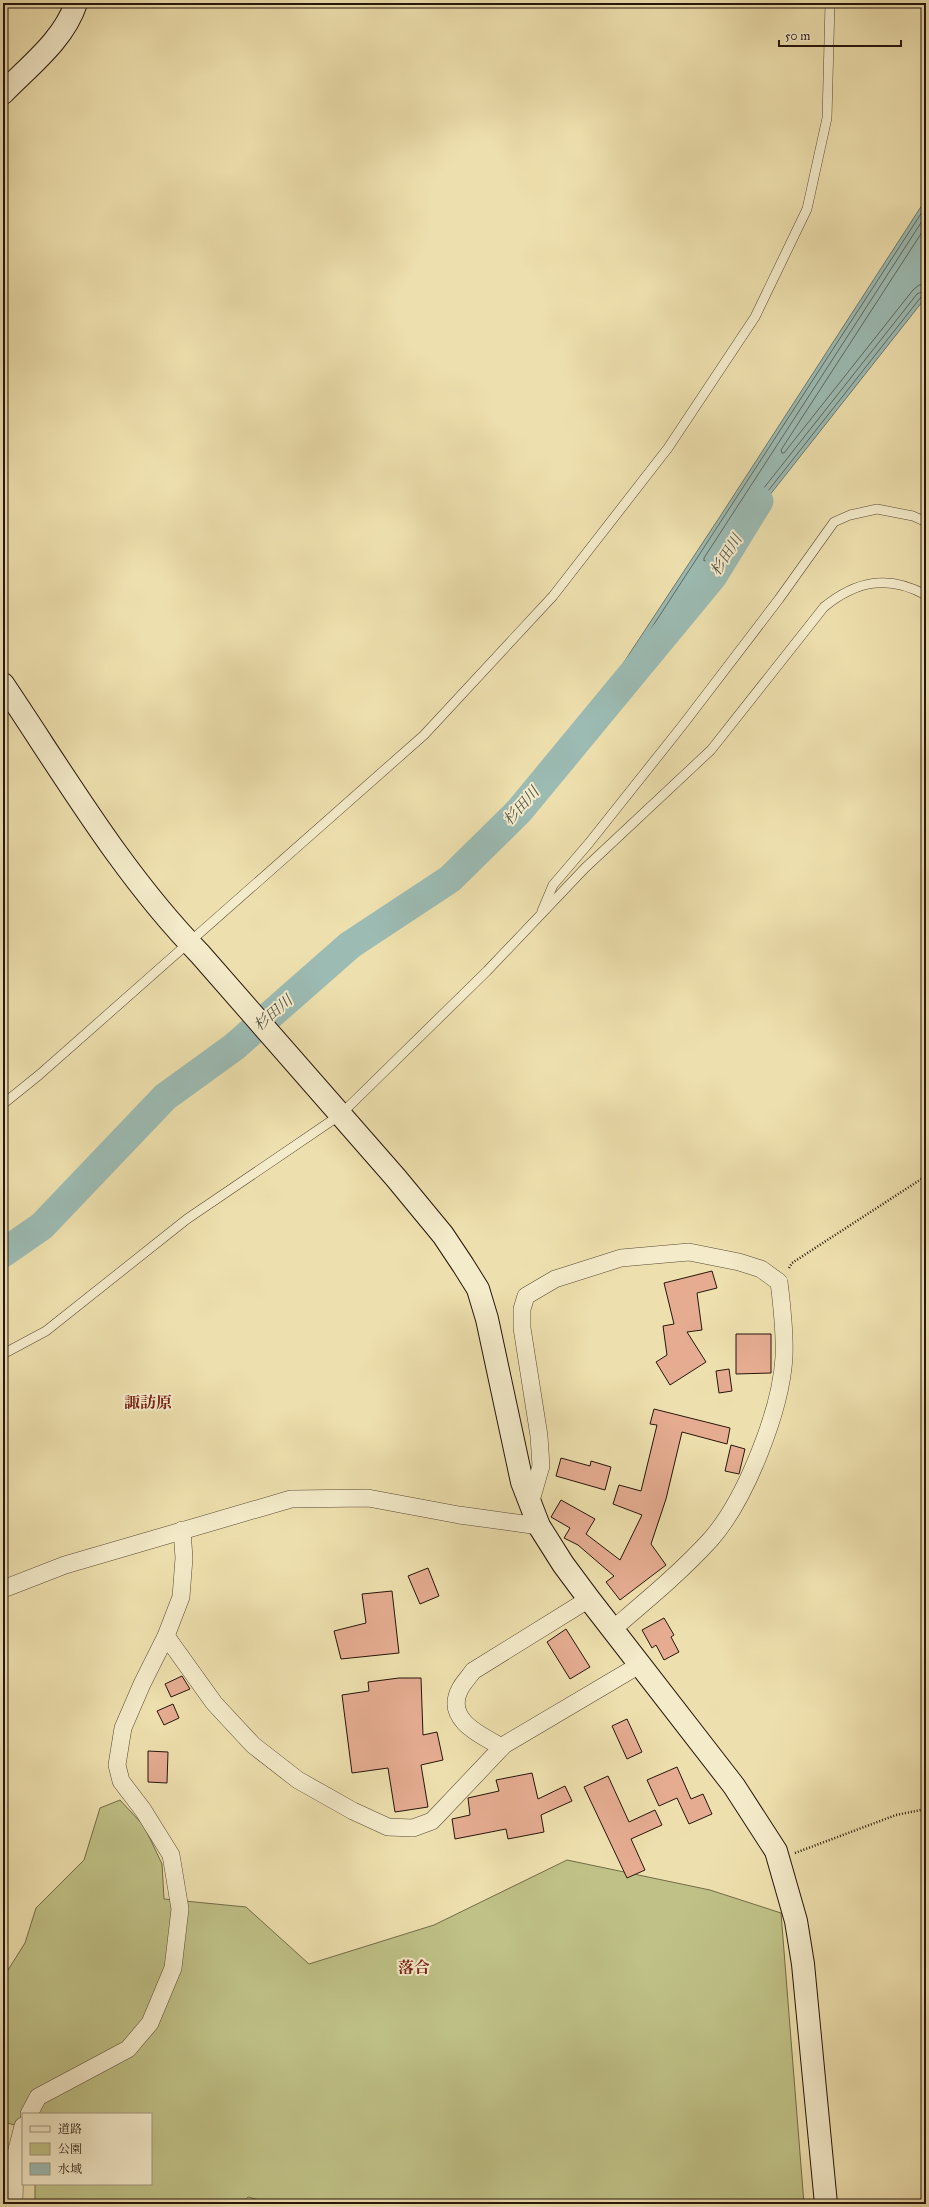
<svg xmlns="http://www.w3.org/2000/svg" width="929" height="2207" font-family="'IM FELL Great Primer','Noto Serif JP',serif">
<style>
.green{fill:#bfc186;stroke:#726b48}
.water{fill:#9cbbb3;stroke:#6c7970}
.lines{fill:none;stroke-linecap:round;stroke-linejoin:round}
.shore{stroke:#60685f;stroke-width:1}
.river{stroke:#9cbbb3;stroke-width:29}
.building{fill:#e5ac91;stroke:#25150b}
.lane-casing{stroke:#574834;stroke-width:10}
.street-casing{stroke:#574834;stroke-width:18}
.secondary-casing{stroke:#25150b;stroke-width:24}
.path{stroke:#25150b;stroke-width:2.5;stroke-dasharray:1 2;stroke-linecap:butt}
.lane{stroke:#f4ebca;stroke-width:9}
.street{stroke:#f4ebca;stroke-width:17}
.secondary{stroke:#f4ebca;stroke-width:22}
.labels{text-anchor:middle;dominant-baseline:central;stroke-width:4;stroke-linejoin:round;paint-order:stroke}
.water-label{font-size:15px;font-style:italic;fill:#4f4f46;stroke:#f4ebca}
.quarter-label{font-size:16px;font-weight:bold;fill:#7a1f14;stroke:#f4ebca}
</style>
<rect width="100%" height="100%" fill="#eee0ae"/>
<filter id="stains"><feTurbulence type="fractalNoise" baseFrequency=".005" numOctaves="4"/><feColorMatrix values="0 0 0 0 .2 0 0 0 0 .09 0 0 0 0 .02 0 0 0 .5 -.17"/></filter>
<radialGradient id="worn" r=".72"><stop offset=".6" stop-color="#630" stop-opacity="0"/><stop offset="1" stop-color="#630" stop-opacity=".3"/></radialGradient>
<path class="green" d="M120 1800 144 1826 162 1864 164 1899 246 1907 309 1964 434 1925 567 1860 710 1890 781 1913 804 2204H275L248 2197 242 2204H35V2184H151V2114H23V2127L3 2122V1978L25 1943 36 1908 84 1860 100 1808Z"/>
<path class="water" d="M926 199V297L552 771 721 515Z"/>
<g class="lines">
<g class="shore">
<path d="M926 206 634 655V657H637L921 297 926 295"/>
<path d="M926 215 704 558V561L707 560 917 294 926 290"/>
<path d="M926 226 781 450 782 453H784L913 290 919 285 926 284"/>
</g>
<path class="river" d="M3 1253 42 1226 165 1097 234 1047 350 945 450 879 519 811 713 576 759 501"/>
</g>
<g class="building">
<path d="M712 1271 717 1288 697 1293 702 1330 687 1332 706 1362 670 1385 656 1362 667 1355 663 1326 674 1324 664 1283Z"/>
<path d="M736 1334H771V1373L736 1374Z"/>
<path d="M729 1369 732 1391 719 1393 716 1371Z"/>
<path d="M654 1409 730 1428 727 1444 682 1432 666 1499 651 1544 666 1565 620 1600 606 1582 614 1576 578 1545 564 1538 570 1528 551 1517 561 1500 595 1519 586 1534 620 1560 642 1515 613 1504 619 1485 641 1491 657 1425 650 1424Z"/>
<path d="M731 1445 745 1449 739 1474 725 1471Z"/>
<path d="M561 1458 590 1466 591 1461 611 1467 605 1490 556 1476Z"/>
<path d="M428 1568 439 1596 420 1604 408 1576Z"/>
<path d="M392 1591 399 1653 341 1659 334 1631 366 1623 362 1594Z"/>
<path d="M664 1618 674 1635 671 1637 679 1652 664 1660 656 1645 652 1648 642 1630Z"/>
<path d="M566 1629 590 1667 570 1679 547 1642Z"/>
<path d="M182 1676 190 1689 171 1697 165 1684Z"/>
<path d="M399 1678H421L423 1735 437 1732 443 1760 421 1765 428 1807 395 1812 388 1768 352 1773 342 1695 369 1691 368 1682Z"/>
<path d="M173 1704 179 1718 164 1725 157 1711Z"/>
<path d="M627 1719 642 1752 627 1759 612 1726Z"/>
<path d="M148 1751 168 1752 167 1783 148 1782Z"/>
<path d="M677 1767 691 1799 703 1794 712 1814 689 1824 677 1798 659 1806 647 1780Z"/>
<path d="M532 1773 538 1799 565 1786 572 1801 541 1815 544 1832 508 1839 506 1829 455 1839 452 1819 470 1815 468 1798 499 1791 496 1780Z"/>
<path d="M608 1776 629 1822 655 1810 662 1825 631 1839 645 1870 627 1878 584 1787Z"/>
</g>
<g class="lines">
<defs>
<g id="lane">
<path d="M542 911 553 885 589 843 682 726 779 599 834 522 850 515 877 509 913 516 926 522"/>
<path d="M3 1104 39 1075 424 735 553 596 668 448 755 317 807 209 827 118 830 3"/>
<path d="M3 1354 46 1331 187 1219 340 1115 487 971 585 868 711 750 824 607C856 581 888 574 926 595"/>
</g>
<g id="street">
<path d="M530 1504 541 1466 539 1436 522 1328V1309L526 1296 555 1279 621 1258 689 1252 739 1262 761 1269 779 1282C782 1306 785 1333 784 1357 781 1410 746 1499 711 1539 681 1572 647 1600 613 1629"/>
<path d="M3 1589 65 1565 291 1499 368 1498 459 1515 539 1526"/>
<path d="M166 1636 214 1703 253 1745 298 1780 353 1811 388 1827 413 1828 432 1821 504 1745 641 1664"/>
<path d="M502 1747C480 1735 444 1719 460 1689 463 1683 469 1677 473 1671L589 1599"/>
<path d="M29 2114 38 2097 128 2049 150 2023 173 1968 180 1909 171 1855 143 1810 121 1781 117 1765 123 1728 142 1684 166 1636 181 1597 184 1558 182 1530"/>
<path d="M14 2204 15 2157 23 2126"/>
</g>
<g id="secondary">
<path d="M3 93C29 66 64 40 76 3"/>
<path d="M3 684C65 776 122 874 200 954L396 1178 443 1235 463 1265 478 1289 487 1319 522 1482 539 1526 563 1564 589 1599 734 1786 776 1851 796 1921 803 1964 826 2204"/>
</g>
</defs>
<use href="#lane" class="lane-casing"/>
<use href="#street" class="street-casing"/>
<use href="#secondary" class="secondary-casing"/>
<g class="path">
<path d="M789 1268 792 1263 926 1176"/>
<path d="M795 1853 896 1815 926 1809"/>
</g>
<use href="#lane" class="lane"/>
<use href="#street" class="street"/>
<use href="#secondary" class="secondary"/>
</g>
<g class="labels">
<g class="water-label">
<text transform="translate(726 555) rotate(-58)">杉田川</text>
<text transform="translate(521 806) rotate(-48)">杉田川</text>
<text transform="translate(273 1013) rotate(-41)">杉田川</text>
</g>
<g class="quarter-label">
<text x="148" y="1402">諏訪原</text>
<text x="414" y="1967">落合</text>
</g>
</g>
<rect width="929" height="2207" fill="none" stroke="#eee0ae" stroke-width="16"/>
<rect x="4" y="4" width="921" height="2199" fill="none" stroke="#25150b" stroke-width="2"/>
<rect x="8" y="8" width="913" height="2191" fill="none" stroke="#25150b"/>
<rect x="22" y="2113" width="130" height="72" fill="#f4ebca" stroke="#a1957e"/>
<rect x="30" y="2126" width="20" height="6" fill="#f4ebca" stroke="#a1957e"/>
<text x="58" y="2133" font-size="12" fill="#25150b">道路</text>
<rect x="30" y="2143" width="20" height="12" fill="#bfc186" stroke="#a1957e"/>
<text x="58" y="2153" font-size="12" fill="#25150b">公園</text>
<rect x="30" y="2163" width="20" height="12" fill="#9cbbb3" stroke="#a1957e"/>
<text x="58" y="2173" font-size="12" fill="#25150b">水域</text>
<path d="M779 40v6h122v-6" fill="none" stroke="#25150b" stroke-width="2"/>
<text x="785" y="40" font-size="12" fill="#25150b" stroke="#f4ebca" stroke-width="3" paint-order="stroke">50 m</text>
<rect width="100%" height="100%" filter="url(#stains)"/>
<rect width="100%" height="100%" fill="url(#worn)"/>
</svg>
